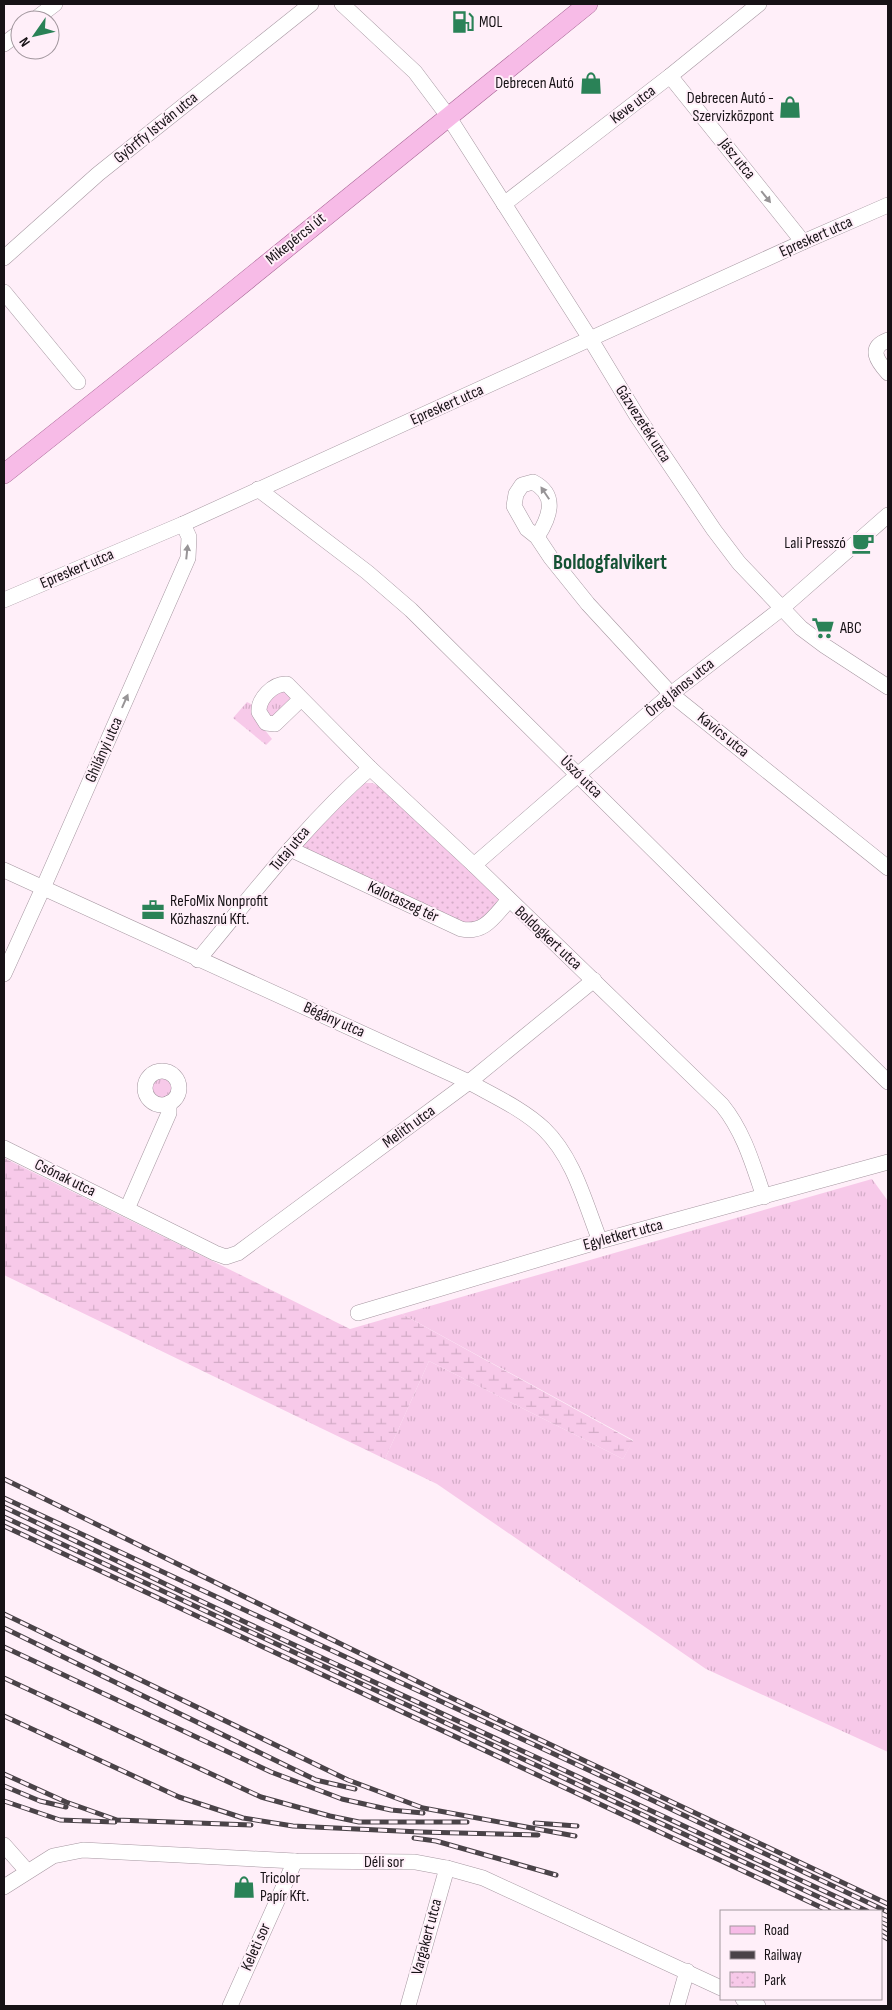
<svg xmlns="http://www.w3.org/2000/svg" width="892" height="2010" font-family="'Sofia Sans Condensed',sans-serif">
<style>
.grass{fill:url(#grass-tufts)}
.wetland{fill:url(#wetland-marsh)}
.park{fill:url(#park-dots)}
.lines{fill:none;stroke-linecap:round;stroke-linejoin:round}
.minor-casing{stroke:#a697a1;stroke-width:16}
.major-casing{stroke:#a56393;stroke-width:20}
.minor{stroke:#fff;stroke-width:15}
.major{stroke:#f7bbe7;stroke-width:19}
.rail-casing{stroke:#4a4348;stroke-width:5}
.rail{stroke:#ffeff9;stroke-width:3;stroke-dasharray:9;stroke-linecap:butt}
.oneway{fill:#979496}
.labels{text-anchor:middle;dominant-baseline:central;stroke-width:4;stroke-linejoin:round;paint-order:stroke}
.poi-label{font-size:16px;fill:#171216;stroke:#ffeff9;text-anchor:start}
.street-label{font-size:16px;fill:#171216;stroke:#ffeff9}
.district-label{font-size:21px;font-weight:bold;fill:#145234;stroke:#ffeff9}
</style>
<defs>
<pattern id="grass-tufts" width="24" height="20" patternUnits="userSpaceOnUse" patternTransform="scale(1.25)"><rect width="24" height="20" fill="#f7c9e9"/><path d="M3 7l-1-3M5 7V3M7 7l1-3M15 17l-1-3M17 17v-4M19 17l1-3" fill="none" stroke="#d3acc7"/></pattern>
<pattern id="wetland-marsh" width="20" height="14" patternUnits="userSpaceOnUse" patternTransform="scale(1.25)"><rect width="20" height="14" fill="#f7c9e9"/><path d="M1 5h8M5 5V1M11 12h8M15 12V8" fill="none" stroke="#d3acc7"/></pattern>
<pattern id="park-dots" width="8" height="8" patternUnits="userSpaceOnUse" patternTransform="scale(1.25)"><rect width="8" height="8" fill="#f7c9e9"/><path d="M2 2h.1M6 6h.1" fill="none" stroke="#d3acc7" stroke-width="1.8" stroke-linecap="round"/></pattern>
</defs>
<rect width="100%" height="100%" fill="#ffeff9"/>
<g class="grass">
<path d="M282 690 293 696 277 716 268 717 265 704Z"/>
<path d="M247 702 255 706 256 719 272 739 266 745 233 718Z"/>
<circle cx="162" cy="1088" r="11"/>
<path d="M872 1179 888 1201V1752L706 1669 437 1484 385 1459 429 1361 623 1459 633 1440 402 1314Z"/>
</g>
<path class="wetland" d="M4 1158 350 1329 402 1314 633 1441 623 1459 429 1361 385 1459 4 1275Z"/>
<path class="park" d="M365 783H372L384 788 499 899 496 911 470 926 302 849 304 842Z"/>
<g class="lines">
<defs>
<g id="minor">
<path d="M342 4 415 72 448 116 591 340 637 416 714 530 739 563 801 628 825 646 888 687"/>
<path d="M34 20 55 4"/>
<path d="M4 44 20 32"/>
<path d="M670 76 803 242"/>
<path d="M504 204 670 76 759 4"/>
<path d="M4 258 98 174 311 4"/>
<path d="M4 292 78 382"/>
<path d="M888 340C867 348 878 362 888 373"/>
<path d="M258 489 367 572 411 610 888 1082"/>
<path d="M537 537C550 517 558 495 533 482L522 485 516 494 514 506 527 529 537 537 551 558 588 604 671 694 888 868"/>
<path d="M4 600 183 524 803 242 888 205"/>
<path d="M301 699 275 724 266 723 259 712C258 699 273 683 287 684L370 768 474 865 722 1105C744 1132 753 1165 764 1197"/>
<path d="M290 849 461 929C485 934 494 916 509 900"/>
<path d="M474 865 671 694 781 609 888 515"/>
<path d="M4 870 469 1082C494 1096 523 1109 544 1129 574 1158 585 1203 600 1241"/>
<path d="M198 960C253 894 305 825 370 768"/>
<path d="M4 974 43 888 188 558 189 537 183 524"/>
<circle cx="162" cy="1088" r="17"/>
<path d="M4 1148 215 1253 226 1257 238 1253 469 1082 594 980"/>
<path d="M127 1209 169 1113V1103"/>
<path d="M358 1313 600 1241 888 1162"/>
<path d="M4 1845 27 1871"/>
<path d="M4 1887 53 1856 83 1850 295 1861 415 1862 447 1868 483 1878 721 1988"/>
<path d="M743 1999 758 2006"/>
<path d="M230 2006 295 1861"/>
<path d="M408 2006 447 1868"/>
<path d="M677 2006 687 1971"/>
</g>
<path id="major" d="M4 474 189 327 588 4"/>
</defs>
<use href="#minor" class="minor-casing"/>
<use href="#major" class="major-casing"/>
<use href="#minor" class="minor"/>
<use href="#major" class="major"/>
<defs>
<g id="rail">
<path d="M4 1479 437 1691 888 1904"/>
<path d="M4 1498 597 1774 888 1912"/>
<path d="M4 1507 245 1622 867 1911"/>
<path d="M4 1517 849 1911"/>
<path d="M4 1526 829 1911"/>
<path d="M4 1614 348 1780 423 1808 575 1836"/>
<path d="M4 1628 285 1765 316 1780 355 1789"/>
<path d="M4 1647 271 1772 342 1799 391 1810 423 1813"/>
<path d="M4 1678 261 1797 330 1816 359 1822H467"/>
<path d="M4 1716 179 1797 243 1818 293 1826 420 1832 538 1835"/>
<path d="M4 1774 66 1802 117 1820 251 1825"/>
<path d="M4 1786 40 1801 66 1807"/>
<path d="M4 1801 60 1820 115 1822"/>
<path d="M535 1823 577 1826"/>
<path d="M414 1838 436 1841 556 1875"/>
<path d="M881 1918 888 1921"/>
<path d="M881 1926 888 1930"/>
<path d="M881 1935 888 1939"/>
</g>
</defs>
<use href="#rail" class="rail-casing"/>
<use href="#rail" class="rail"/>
</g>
<defs><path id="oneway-solid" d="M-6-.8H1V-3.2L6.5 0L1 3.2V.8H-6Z" transform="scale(1.25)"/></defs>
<g class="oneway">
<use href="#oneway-solid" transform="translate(766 197) rotate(51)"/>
<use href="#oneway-solid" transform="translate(545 493) rotate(-124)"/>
<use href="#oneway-solid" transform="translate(187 552) rotate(-84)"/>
<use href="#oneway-solid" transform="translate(125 701) rotate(-66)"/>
</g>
<defs>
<symbol id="fuel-bare" viewBox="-9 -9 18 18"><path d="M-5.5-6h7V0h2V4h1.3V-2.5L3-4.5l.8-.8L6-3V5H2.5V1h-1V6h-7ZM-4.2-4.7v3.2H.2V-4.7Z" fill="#2a8257" stroke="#ffeff9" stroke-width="2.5" paint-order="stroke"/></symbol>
<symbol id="shop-bare" viewBox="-9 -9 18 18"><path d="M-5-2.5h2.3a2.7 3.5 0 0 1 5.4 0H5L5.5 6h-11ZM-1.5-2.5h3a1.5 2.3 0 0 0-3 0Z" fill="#2a8257" stroke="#ffeff9" stroke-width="2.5" paint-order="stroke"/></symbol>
<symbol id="cafe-bare" viewBox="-9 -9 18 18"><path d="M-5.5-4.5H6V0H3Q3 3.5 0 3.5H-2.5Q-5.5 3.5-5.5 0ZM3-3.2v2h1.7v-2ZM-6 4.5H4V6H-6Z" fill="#2a8257" stroke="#ffeff9" stroke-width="2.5" paint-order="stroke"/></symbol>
<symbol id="supermarket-bare" viewBox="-9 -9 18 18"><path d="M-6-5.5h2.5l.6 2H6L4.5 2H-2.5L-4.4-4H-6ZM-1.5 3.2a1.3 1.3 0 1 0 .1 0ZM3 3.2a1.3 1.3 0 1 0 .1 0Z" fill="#2a8257" stroke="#ffeff9" stroke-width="2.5" paint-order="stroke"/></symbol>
<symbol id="office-bare" viewBox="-9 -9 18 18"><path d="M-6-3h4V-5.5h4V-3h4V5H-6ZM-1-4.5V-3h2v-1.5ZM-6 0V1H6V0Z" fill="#2a8257" stroke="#ffeff9" stroke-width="2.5" paint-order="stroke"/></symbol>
</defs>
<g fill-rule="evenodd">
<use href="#fuel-bare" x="447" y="6" width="32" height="32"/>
<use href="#shop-bare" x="575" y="67" width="32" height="32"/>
<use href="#shop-bare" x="774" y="91" width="32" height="32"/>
<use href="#cafe-bare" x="847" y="527" width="32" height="32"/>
<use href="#supermarket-bare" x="807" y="612" width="32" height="32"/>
<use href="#office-bare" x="137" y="894" width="32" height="32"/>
<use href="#shop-bare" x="228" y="1871" width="32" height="32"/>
</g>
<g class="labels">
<g class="poi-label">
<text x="479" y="22">MOL</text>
<text x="574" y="83" text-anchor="end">Debrecen Autó</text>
<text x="774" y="98" text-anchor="end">Debrecen Autó -<tspan x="774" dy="18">Szervizközpont</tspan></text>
<text x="846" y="543" text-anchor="end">Lali Presszó</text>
<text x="840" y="628">ABC</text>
<text x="170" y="901">ReFoMix Nonprofit<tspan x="170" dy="18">Közhasznú Kft.</tspan></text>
<text x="260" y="1878">Tricolor<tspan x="260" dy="18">Papír Kft.</tspan></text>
</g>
<g class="street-label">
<text transform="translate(633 105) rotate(-37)">Keve utca</text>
<text transform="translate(156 128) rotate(-39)">Györffy István utca</text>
<text transform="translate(737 159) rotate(51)">Jász utca</text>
<text transform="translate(816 237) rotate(-24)">Epreskert utca</text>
<text transform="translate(296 239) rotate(-39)">Mikepércsi út</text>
<text transform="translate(447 405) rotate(-24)">Epreskert utca</text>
<text transform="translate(643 424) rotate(57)">Gázvezeték utca</text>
<text transform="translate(77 569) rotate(-23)">Epreskert utca</text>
<text transform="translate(680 688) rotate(-39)">Öreg János utca</text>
<text transform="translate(723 735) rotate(39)">Kavics utca</text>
<text transform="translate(104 750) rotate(-66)">Ghilányi utca</text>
<text transform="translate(581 777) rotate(45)">Úszó utca</text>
<text transform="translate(290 849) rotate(-50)">Tutaj utca</text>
<text transform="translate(403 902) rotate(25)">Kalotaszeg tér</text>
<text transform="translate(548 938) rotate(43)">Boldogkert utca</text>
<text transform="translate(334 1020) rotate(24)">Bégány utca</text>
<text transform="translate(409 1127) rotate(-36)">Melith utca</text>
<text transform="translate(65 1178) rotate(26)">Csónak utca</text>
<text transform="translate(623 1235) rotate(-15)">Egyletkert utca</text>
<text x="384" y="1862">Déli sor</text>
<text transform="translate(427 1937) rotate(-75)">Vargakert utca</text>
<text transform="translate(256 1947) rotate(-66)">Keleti sor</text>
</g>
<g class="district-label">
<text x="610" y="562">Boldogfalvikert</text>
</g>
</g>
<rect width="892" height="2010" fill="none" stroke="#171216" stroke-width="10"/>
<rect x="720" y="1910" width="162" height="90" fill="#ffeff9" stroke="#a2979e"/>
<rect x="730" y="1926" width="25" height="8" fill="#f7bbe7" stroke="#a2979e"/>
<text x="764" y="1935" font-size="15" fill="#171216">Road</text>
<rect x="730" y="1951" width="25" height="8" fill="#4a4348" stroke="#a2979e"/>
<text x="764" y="1960" font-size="15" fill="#171216">Railway</text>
<rect x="730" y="1972" width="25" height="15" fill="url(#park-dots)" stroke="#a2979e"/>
<text x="764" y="1985" font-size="15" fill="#171216">Park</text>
<g transform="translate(35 35) rotate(236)"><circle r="24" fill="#ffeff9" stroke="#a2979e"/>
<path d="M0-4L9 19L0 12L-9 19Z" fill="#2a8257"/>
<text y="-8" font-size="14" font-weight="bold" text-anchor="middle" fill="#171216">N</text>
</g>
</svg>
